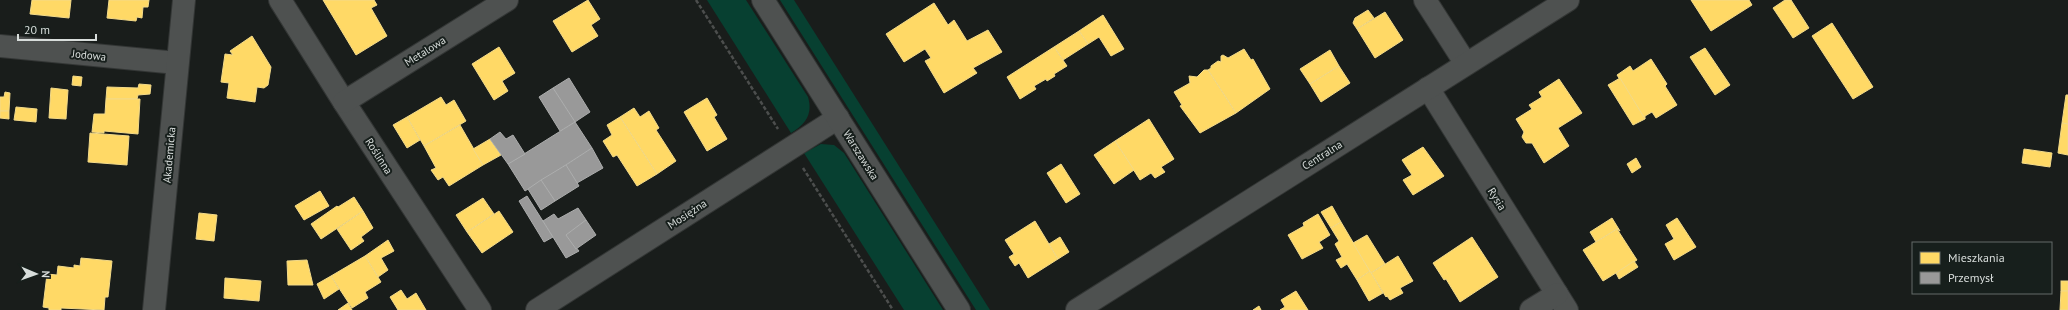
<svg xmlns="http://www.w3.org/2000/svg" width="2068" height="310" font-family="'PT Sans',sans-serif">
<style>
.green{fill:#074031}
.homes{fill:#ffd966;stroke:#f3da89}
.industry{fill:#999;stroke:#acadad}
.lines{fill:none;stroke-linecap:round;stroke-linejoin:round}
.minor-casing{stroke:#333635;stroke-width:24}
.tertiary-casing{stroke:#333635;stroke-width:24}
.path{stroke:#4c4e4d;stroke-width:2.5;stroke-dasharray:4 2;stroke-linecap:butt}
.minor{stroke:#4e5150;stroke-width:22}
.tertiary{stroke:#4e5150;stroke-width:22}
.labels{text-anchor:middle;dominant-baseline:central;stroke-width:4;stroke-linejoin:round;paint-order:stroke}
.street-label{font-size:11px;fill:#d8dddb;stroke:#171f1c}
</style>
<rect width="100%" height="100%" fill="#191d1b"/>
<g class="green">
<path d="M707 0H746L808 97C813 114 806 124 791 133Z"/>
<path d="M780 0H794L990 310H976Z"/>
<path d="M821 144 834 145 844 153 943 310H904L804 153Z"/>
</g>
<g class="homes">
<path d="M32 0H71L69 18 30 14Z"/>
<path d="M109 0H149L148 7H143L142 18 137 17 136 21 107 18Z"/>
<path d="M323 0H374L377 5 371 8 387 36 356 55Z"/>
<path d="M588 0 600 19 591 25 598 36 572 52 553 21Z"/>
<path d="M1691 0H1749L1752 5 1711 31Z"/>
<path d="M1785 0H1791L1809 28 1793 38 1773 8Z"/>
<path d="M934 3 948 25 954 20 967 41 988 30 1002 52 973 68 977 73 944 93 925 61 931 58 925 49 904 62 886 34Z"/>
<path d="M1368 10 1374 18 1357 29 1353 23 1355 18Z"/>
<path d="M1385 12 1403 40 1375 58 1357 29Z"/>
<path d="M1103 15 1124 49 1111 56 1099 37 1088 44 1079 31Z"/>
<path d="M1832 23 1873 87 1853 99 1812 36Z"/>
<path d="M1079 31 1088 44 1063 60 1054 47Z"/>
<path d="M252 36 271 67 268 85 264 88 257 87 255 102 227 98 229 83 221 82 225 54 233 55 230 51Z"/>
<path d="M499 47 515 73 502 81 508 91 494 100 472 64Z"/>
<path d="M1054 47 1067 66 1054 74 1055 76 1047 81 1046 79 1034 86 1036 89 1020 99 1007 77Z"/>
<path d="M1705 48 1730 85 1715 95 1690 57Z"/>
<path d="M1244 49 1251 60 1253 59 1270 89 1236 113 1208 70 1211 68V66L1218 61 1221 62V56L1223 55 1228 58Z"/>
<path d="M1330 50 1339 66 1310 84 1300 69Z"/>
<path d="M1651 59 1667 84 1665 86 1677 105 1656 118 1652 112 1645 116V119L1617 75 1630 66 1633 71Z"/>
<path d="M1339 66 1350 83 1321 102 1310 84Z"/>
<path d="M1204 70H1208L1236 113 1200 133 1180 106 1182 105 1174 92 1190 83 1189 76 1197 77Z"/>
<path d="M73 76 82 77 81 86 72 85Z"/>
<path d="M1620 78 1645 119 1633 125 1608 85Z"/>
<path d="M1559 79 1582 113 1558 128 1569 146 1544 163 1532 143H1526L1522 137 1524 132 1516 119 1532 109 1529 105 1542 97 1539 92Z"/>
<path d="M139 84 151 85 150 94 138 95 137 99H106L107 87 138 88Z"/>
<path d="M51 88 68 90 66 119 49 118Z"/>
<path d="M5 92 10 93 9 111H0V97H4Z"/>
<path d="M2066 95H2068V124L2062 123Z"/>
<path d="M441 97 446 105 454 100 466 121 424 146 407 117Z"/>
<path d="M707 98 717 115 714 117 727 139 707 151 684 112Z"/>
<path d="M106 99H140L138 134 104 131V133L92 132 94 114H105Z"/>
<path d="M16 107 37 109 36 122 14 120Z"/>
<path d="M634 108 640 117 649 111 659 128 656 130 676 161 657 174 620 117Z"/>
<path d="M0 111H9V119L0 118Z"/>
<path d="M407 117 420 140 407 148 393 125Z"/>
<path d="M620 117 657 174 637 186 617 155 613 157 603 141 612 135 607 125Z"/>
<path d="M1149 119 1174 159 1161 167 1165 172 1155 178 1151 173 1140 180 1115 141Z"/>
<path d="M2062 123 2068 124V155L2058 153Z"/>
<path d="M460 125 483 165 449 186 443 177 438 180 431 170 436 168 424 146Z"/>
<path d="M90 133 129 136 127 165 88 162Z"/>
<path d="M490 139 501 155 483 165 473 149Z"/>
<path d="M1115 141 1134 170 1114 184 1094 155Z"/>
<path d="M1423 147 1444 176 1413 195 1403 180 1412 175 1402 160Z"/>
<path d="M2024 149 2052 153 2050 167 2022 163Z"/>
<path d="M1636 158 1641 167 1632 173 1627 164Z"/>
<path d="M1061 164 1080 194 1066 203 1047 173Z"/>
<path d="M320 191 329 206 304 220 295 206Z"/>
<path d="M354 197 363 211 321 239 311 224 337 206 338 207Z"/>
<path d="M483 198 494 214 467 232 456 215Z"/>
<path d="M1332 206 1341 222 1331 228 1321 212Z"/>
<path d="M363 211 373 228 361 237 364 241 351 250 337 229Z"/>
<path d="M499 211 513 232 482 253 467 232Z"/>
<path d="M199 213 217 215 214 241 196 239Z"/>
<path d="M1318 214 1330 235 1319 242 1323 248 1302 259 1288 235 1304 226 1303 223Z"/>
<path d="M1612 218 1620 231 1617 229 1596 242 1590 232Z"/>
<path d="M1677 218 1696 247 1674 260 1665 244 1674 239 1666 225Z"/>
<path d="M1035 221 1058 259 1028 278 1019 263 1015 266 1009 257 1014 254 1005 240Z"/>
<path d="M1341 222 1370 271 1357 280 1347 264 1341 268 1336 260 1342 257 1335 244 1339 241 1331 228Z"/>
<path d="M1617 229 1637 260 1603 281 1583 250Z"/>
<path d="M1367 235 1385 264 1371 273 1353 243Z"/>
<path d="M1060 237 1069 252 1058 259 1049 244Z"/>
<path d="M1472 237 1498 277 1460 302 1446 279 1444 280 1433 263Z"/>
<path d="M388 240 394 251 381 258 388 270 378 277 365 256Z"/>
<path d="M365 256 381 282 365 292 368 298 352 308 331 276Z"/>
<path d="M1398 256 1413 281 1400 288 1403 293 1390 300 1387 296 1386 297 1371 273Z"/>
<path d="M81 258 112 261 108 297H105L104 310 61 308V310H49V308L43 307 47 274 57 275 58 266 74 268V265L80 266Z"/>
<path d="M307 260 313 285H288L287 261Z"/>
<path d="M1634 261 1638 267 1619 279 1616 273Z"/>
<path d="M1370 271 1383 293 1369 301 1357 280Z"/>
<path d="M331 276 339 289 324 299 317 284Z"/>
<path d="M225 278 261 281 259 301 224 298Z"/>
<rect x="2061" y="281" width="7" height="10"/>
<path d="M401 290 407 299 416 293 426 310H398L390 297Z"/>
<path d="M1296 291 1308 310H1280L1285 307 1281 300Z"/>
<path d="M2061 291H2068V310H2060Z"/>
<path d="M348 303 352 310H338Z"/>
<path d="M1259 306 1261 310H1253Z"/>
</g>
<g class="industry">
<path d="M569 78 590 112 575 122 553 88Z"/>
<path d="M553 88 575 122 560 131 539 97Z"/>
<path d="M575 122 592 148 525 191 508 164Z"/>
<path d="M500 132 506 139 513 135 525 154 508 164 490 139Z"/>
<path d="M592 148 603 168 577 183 566 165Z"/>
<path d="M566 165 579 186 555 201 541 180Z"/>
<path d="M541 180 555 201 541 210 528 189Z"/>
<path d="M527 196 553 237 544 242 519 201Z"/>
<path d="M578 208 586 220 566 235 579 251 566 258 543 221 554 214 558 219Z"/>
<path d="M586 220 596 235 576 249 566 235Z"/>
</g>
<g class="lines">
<defs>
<g id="minor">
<path d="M280 0 344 102 480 310"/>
<path d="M1425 0 1466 64"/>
<path d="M0 46 177 63"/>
<path d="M1428 88 1567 310"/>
<path d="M344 102 507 0"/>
<path d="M154 310 184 0"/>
<path d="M537 310 838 118"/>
<path d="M1077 310 1568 0"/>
<path d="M1531 310 1557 294"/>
</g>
<path id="tertiary" d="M763 0 959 310"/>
</defs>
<use href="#minor" class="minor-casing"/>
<use href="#tertiary" class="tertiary-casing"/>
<g class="path">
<path d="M696 0 778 129"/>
<path d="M803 168 893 310"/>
</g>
<use href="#minor" class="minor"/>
<use href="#tertiary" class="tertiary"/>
</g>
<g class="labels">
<g class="street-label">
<text transform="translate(425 51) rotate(-32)">Metalowa</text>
<text transform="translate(89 55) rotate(6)">Jodowa</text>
<text transform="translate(169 155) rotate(-85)">Akademicka</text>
<text transform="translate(861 155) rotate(58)">Warszawska</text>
<text transform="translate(1322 155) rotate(-32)">Centralna</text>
<text transform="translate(379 156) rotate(57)">Roślinna</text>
<text transform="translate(1497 199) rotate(58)">Rysia</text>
<text transform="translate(687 214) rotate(-33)">Mosiężna</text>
</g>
</g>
<rect x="1912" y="242" width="140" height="52" fill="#171f1c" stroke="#646b68"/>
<rect x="1920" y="252" width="20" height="12" fill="#ffd966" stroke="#646b68"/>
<text x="1948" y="262" font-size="12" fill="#d8dddb">Mieszkania</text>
<rect x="1920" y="272" width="20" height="12" fill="#999999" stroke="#646b68"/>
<text x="1948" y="282" font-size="12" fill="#d8dddb">Przemysł</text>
<g transform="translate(36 274) rotate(92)" stroke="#171f1c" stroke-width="3" paint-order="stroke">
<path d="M0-3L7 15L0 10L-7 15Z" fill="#d8dddb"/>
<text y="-6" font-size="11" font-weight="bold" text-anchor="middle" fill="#d8dddb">N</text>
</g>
<path d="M18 34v6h78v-6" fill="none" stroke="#d8dddb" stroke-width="2"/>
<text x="24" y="34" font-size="12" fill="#d8dddb" stroke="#171f1c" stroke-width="3" paint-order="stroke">20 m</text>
</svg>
